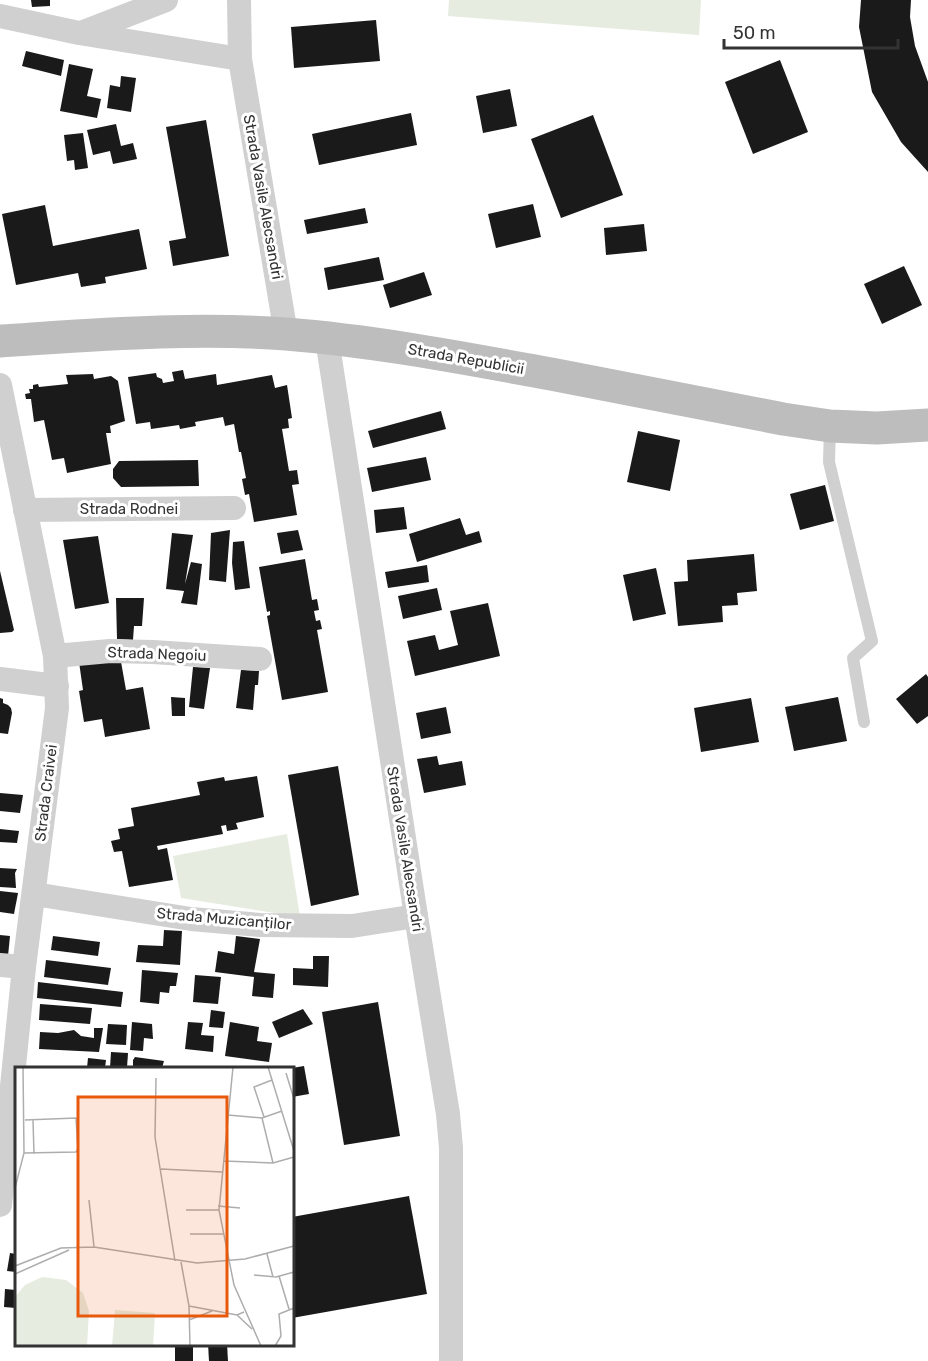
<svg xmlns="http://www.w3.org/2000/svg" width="928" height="1361" font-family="Rubik,sans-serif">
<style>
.green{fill:#e6ecdf}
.building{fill:#1a1a1a}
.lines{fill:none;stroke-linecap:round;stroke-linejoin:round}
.lane{stroke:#d0d0d0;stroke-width:12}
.street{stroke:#d0d0d0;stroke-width:24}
.secondary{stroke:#bdbdbd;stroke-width:33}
.labels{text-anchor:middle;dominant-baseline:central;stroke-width:6;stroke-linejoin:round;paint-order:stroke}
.street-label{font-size:15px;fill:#333;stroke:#fff}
.inset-road{fill:none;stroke:#adadad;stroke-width:1.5}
.view{fill:#e8590c;fill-opacity:0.15;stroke:#e8590c;stroke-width:3}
.inset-edge{fill:none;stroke:#333;stroke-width:3}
</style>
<rect width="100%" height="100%" fill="#fff"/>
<g class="green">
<path d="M449 0H701L699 35 448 16Z"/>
<path d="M287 834 300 917 181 898 173 856Z"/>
</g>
<g class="building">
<path d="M31 0H50V6L32 7Z"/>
<path d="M861 0H911L910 17 915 46 928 82V172L901 142 872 92 859 27Z"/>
<path d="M376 20 380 61 294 68 291 27Z"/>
<path d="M26 51 64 60 61 76 22 66Z"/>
<path d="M780 60 808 132 753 154 725 82Z"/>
<path d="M69 64 93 69 87 96 101 99 97 118 60 111Z"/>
<path d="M121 76 136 78 131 112 107 108 110 85 120 87Z"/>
<path d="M510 89 517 126 483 133 476 96Z"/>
<path d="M411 113 417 145 319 165 312 134Z"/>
<path d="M593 115 623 195 561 218 531 139Z"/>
<path d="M206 120 229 256 173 266 169 241 186 238 166 127Z"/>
<path d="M116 124 121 146 133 143 137 159 113 164 110 151 93 155 87 130Z"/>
<path d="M83 133 88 168 75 170 74 160 67 161 64 135Z"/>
<path d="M533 204 541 237 496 248 488 214Z"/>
<path d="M45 205 53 246 139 229 147 269 105 277 106 283 81 287 78 273 16 285 2 214Z"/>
<path d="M365 208 368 223 307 234 304 220Z"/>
<path d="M644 224 647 251 606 255 604 228Z"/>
<path d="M379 257 384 280 328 290 324 268Z"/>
<path d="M904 266 922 305 882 324 864 284Z"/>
<path d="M424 272 432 295 390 308 383 285Z"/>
<path d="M183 370 185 379 216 374 217 385 272 375 275 388 287 385 292 418 288 419 289 428 282 429 289 471 297 470 299 484 292 485 297 515 254 522 249 494 245 495 242 479 246 478 241 452H239L234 424 225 426 223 417 195 422 196 426 180 429 179 425 151 429 150 422 136 424 128 377 156 373 157 377 162 379 163 383 174 381 172 372Z"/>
<path d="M93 374 94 379 111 376 118 381 125 421 110 426 111 433H106L111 464 67 473 64 458 52 460 44 420 34 422 31 399H26L25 394 30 393 29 389H33V385L38 384 39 387 68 384 66 375Z"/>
<path d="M441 411 446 429 373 448 368 431Z"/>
<path d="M638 431 680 440 670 491 627 482Z"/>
<path d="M426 457 431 480 372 492 367 468Z"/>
<path d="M198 460 199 486 121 487 113 478V469L119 461Z"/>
<path d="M825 485 834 521 800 530 790 494Z"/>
<path d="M404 507 407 529 376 533 374 510Z"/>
<path d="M460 518 466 535 479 531 482 542 417 562 409 534Z"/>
<path d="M230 530 226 582 209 580 211 533Z"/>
<path d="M298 530 303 550 281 554 277 533Z"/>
<path d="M172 533 193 535 185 584 191 562 202 564 197 605 181 603 184 591 166 589Z"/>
<path d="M98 536 109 603 75 609 63 540Z"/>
<path d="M244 541 250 588 235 590 232 563 233 542Z"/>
<path d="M754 554 757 591 737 593 738 605 722 606 723 622 678 626 674 582 688 581 687 560Z"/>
<path d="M305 559 312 600 317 599 319 610 314 611 316 621 320 620 322 629 317 630 328 692 282 700 267 616 270 615V611L267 612 259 567Z"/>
<path d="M427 565 429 582 388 588 385 572Z"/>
<path d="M656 568 666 614 633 621 623 575Z"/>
<path d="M0 571 14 630 12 632 0 633Z"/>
<path d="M437 588 442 610 403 619 398 596Z"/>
<path d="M116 598H144L142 626H134L133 640 117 639Z"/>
<path d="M488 603 500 656 415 676 407 641 435 635 439 650 458 645 450 611Z"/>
<path d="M120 656 126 690 143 687 150 729 105 737 102 719 84 722 79 691 83 690 79 662Z"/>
<path d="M193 667 210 668 204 709 189 707Z"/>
<path d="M241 670 259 671 258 685H255L253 710 236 708Z"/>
<path d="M926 674 928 677V716L917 724 896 699Z"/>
<path d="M171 697 185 698V716H172Z"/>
<path d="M838 697 847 741 794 751 785 707Z"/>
<path d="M0 698 3 699V703L8 705 11 708 12 713 8 734 0 733Z"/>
<path d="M751 698 759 742 701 752 694 708Z"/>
<path d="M446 707 451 733 421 739 416 713Z"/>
<path d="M437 756 439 765 462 761 466 785 424 793 417 759Z"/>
<path d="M338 766 359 895 311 906 288 775Z"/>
<path d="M257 776 264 817 236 823 238 829 227 831 226 825 221 826 223 834 157 846 158 850 167 848 173 880 129 887 122 851 114 852 111 841 120 839 118 829 134 826 131 808 200 795 197 782 224 777 225 781Z"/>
<path d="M0 793 23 795 20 813 0 811Z"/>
<path d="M0 829 19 831 17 843 0 842Z"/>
<path d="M0 868 17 869 15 873 16 888 0 887Z"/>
<path d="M0 891 18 893 14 914 0 912Z"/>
<path d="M164 930 182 931 180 965 136 962 138 945 163 946Z"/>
<path d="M0 935 10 936 8 956 0 955Z"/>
<path d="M53 936 100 942 98 956 51 950Z"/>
<path d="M236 936 260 939 254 972 275 974 273 998 252 996 254 977 215 972 218 951 234 954Z"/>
<path d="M313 956H329L328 987 293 985V968L313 969Z"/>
<path d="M46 960 111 968 108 985 44 977Z"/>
<path d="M142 970 178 973 176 986H170L169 993 160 992 159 1004 140 1002Z"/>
<path d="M195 975 221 977 218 1004 193 1002Z"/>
<path d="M38 982 123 992 121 1007 37 998Z"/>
<path d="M378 1002 400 1136 344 1145 322 1012Z"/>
<path d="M40 1004 92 1008 90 1024 39 1020Z"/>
<path d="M303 1009 313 1024 279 1038 272 1022Z"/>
<path d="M211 1010 225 1012 223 1028 209 1027Z"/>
<path d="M132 1022 152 1024 153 1039 144 1038 143 1051 130 1050Z"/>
<path d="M188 1022 203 1023 201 1035 214 1036 213 1052 185 1049Z"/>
<path d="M230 1022 259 1027 257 1041 272 1043 269 1062 225 1056Z"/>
<path d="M108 1024 127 1025 126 1045 106 1044Z"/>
<path d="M94 1028H103L99 1052 39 1049 40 1032 58 1033 74 1030 81 1036 94 1038Z"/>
<path d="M111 1052 128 1053 127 1068H110Z"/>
<path d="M135 1057 164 1061 162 1068H134L133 1066V1060Z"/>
<path d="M88 1058 106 1060 105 1068H87Z"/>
<path d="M304 1066 309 1094 292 1097V1068Z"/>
<path d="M409 1196 427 1294 292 1318V1217Z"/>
<path d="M10 1253 16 1254V1272L7 1271Z"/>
<path d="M5 1289 16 1290V1308L4 1307Z"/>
<rect x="175" y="1344" width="18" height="17"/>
<path d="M208 1344H227L228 1361H209Z"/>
</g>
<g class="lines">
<path class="lane" d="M830 427 829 462 872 641 853 658 864 722"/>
<g class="street">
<path d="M239 0 240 59 286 334"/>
<path d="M0 16 79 33 240 59"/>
<path d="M81 33 166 0"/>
<path d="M327 339 416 916 448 1114 451 1148V1361"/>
<path d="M0 385 55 656 57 708 24 967 0 1205"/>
<path d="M25 510 234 508"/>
<path d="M55 656 110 651 153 652 260 659"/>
<path d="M0 679 57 686"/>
<path d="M34 894 191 919 260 925 352 926 416 916"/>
<path d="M0 965 24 967"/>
</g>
<path class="secondary" d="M0 341C95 335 191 327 286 334 375 341 463 358 551 374 628 389 706 404 783 419L830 426 877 428 928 425"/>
</g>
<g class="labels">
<g class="street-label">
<text transform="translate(263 197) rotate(80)">Strada Vasile Alecsandri</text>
<text transform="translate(466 359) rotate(10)">Strada Republicii</text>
<text x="129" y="509">Strada Rodnei</text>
<text transform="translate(157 654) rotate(2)">Strada Negoiu</text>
<text transform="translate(46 793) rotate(-83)">Strada Craivei</text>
<text transform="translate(405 849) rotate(81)">Strada Vasile Alecsandri</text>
<text transform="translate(224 919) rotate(5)">Strada Muzicanților</text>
</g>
</g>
<g transform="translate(15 1067)">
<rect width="279" height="279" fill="#fff"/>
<path d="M27 210 51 213 68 226 74 244 72 279H0V230L10 218ZM100 243 140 246 138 279H97Z" fill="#e6ecdf"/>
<path class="inset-road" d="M218 0 204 143 219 218 246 279M253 0 279 84M271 6 279 32M141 11 140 70 160 194M213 48 247 51 267 44M249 50 239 20 257 13M247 51 258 96M18 53 19 87M9 86 61 85 63 82 61 51 10 53M209 94 258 96 279 90M146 102 207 105M0 121 9 86 8 0M74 133 79 180M203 139 225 141M171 143H204M175 167H208M252 187 258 210M166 195 174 239 175 279M0 199 46 181 79 180 182 196 230 192 279 179M0 207 54 183M239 208 261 210 279 205M264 209 274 242M174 239 222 248 229 245M222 248 237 262M174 253 197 244M260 279 266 269 264 247 279 241"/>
<path class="view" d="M63 30H212V249H63Z"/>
<rect width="279" height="279" class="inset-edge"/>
</g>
<path d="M724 39v9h174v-9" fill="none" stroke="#333333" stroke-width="3"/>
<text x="733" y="39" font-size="18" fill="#333333" stroke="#ffffff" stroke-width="4.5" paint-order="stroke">50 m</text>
</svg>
